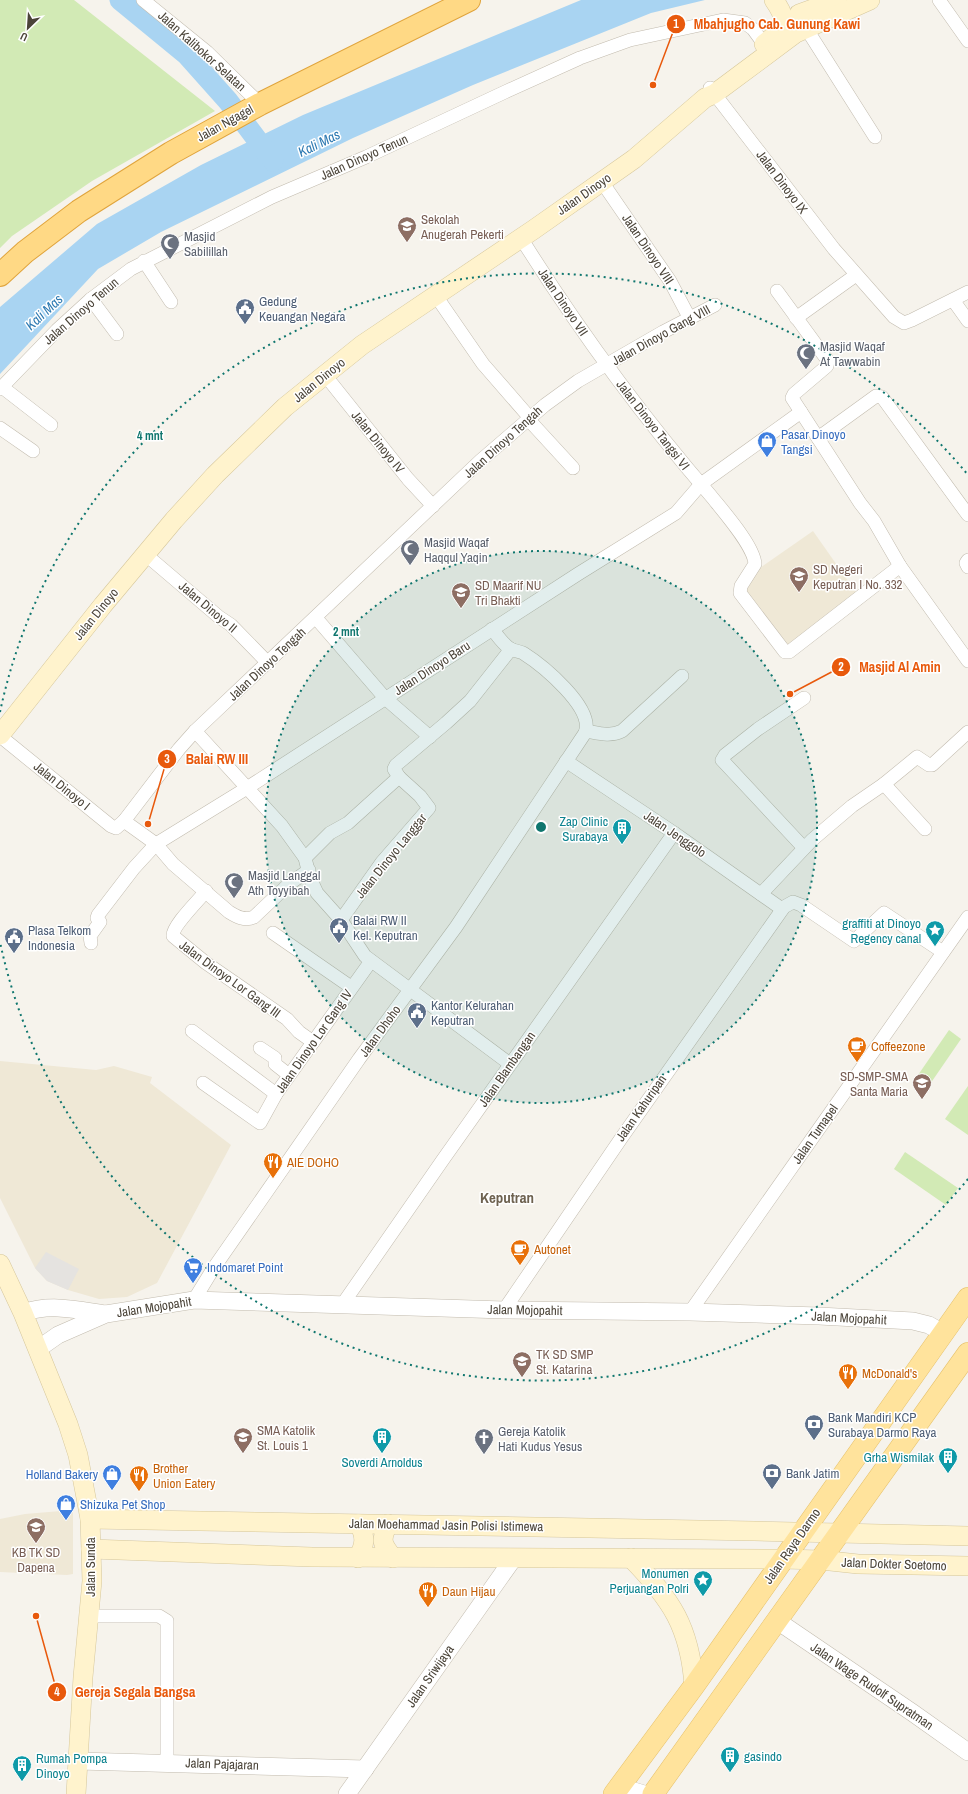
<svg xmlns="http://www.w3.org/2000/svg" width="968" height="1794" font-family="'Archivo Narrow',sans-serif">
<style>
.education{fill:#efe8d6}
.green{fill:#d2eab5}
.parking{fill:#e5e3e0}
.water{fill:#a9d4f2}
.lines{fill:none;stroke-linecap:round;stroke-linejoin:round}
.river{stroke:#a9d4f2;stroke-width:21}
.minor-casing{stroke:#c2bbae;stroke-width:14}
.tertiary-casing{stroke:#c2bbae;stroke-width:18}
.secondary-casing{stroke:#d6c79b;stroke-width:20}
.primary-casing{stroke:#e6c16a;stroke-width:22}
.trunk-casing{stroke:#e0a43c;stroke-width:24}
.minor{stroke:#fff;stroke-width:13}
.tertiary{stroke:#fff;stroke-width:17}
.secondary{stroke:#fff3cd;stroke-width:19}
.primary{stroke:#ffe39c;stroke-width:21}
.trunk{stroke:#ffd985;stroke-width:22}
.ring{fill:none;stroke:#0f766e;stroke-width:2;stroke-dasharray:2 4}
.labels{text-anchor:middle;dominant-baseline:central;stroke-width:3;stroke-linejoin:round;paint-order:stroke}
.street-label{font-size:13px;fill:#4b4439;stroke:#fff}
.education-label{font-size:13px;fill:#785e54;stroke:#fff;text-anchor:start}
.worship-label{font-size:13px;fill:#5b616d;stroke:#fff;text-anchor:start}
.service-label{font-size:13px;fill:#4e5e75;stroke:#fff;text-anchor:start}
.shop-label{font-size:13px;fill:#366cbe;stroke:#fff;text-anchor:start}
.culture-label{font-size:13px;fill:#0d838f;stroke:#fff;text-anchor:end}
.food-label{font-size:13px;fill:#c56008;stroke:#fff;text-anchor:start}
.water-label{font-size:14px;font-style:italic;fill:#2e7ab2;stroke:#fff}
.quarter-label{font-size:15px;font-weight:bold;fill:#6e6250;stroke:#fff}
.centre{fill:#0f766e;stroke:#fff;stroke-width:2}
.ring-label{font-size:12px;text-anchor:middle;font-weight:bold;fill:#0f766e;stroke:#fff;stroke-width:3;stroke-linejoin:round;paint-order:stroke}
.leader{fill:none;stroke:#e8590c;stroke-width:1.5}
.callout-dot{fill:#e8590c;stroke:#fff;stroke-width:1.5}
.mark-label{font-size:12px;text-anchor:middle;font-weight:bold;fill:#fff}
.callout-label{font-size:14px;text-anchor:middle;font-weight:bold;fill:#e8590c;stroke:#fff;stroke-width:3;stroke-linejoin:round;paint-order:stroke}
</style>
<rect width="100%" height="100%" fill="#f6f3ec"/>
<g class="education">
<path d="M813 531 858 595 785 651 741 590 757 570Z"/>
<path d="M0 1061 96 1070 114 1066 152 1077 150 1083 231 1145 157 1283 127 1297 99 1299 68 1290 47 1281 35 1268 0 1198Z"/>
<path d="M73 1510V1574L67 1575 0 1572V1519L25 1514Z"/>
</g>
<g class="green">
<path d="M0 0H74L215 111 92 181 12 236 0 248Z"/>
<path d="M949 1030 961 1039 928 1087 916 1078Z"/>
<path d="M968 1086V1135L945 1119Z"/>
<path d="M905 1152 958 1188 946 1205 894 1169Z"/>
</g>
<path class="parking" d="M46 1252 79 1269 68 1290 47 1281 35 1268Z"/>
<path class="water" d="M581 0H705L651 13 473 85 353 138 161 232 98 269 0 374V307L97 224 201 165 303 115Z"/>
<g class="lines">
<path class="river" d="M120 0 187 55 228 101 273 161"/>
<defs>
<g id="minor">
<path d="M143 0 207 52 260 104"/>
<path d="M939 0 968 41"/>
<path d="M806 28 875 137"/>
<path d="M710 88 834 249 894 317 904 323 912 320 968 292"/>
<path d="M602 182 670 281 690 319"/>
<path d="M521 238C578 329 641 415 711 496 723 511 754 546 755 564L741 586 740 593 785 652H789L900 566"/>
<path d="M144 261 171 302"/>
<path d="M777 291 828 361 827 366 794 394 792 398 860 503 874 521 900 566 968 661"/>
<path d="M436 296 483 364 530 418"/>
<path d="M91 299 117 334"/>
<path d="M953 300 968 321"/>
<path d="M796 318 856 275"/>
<path d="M325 375 408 479 433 506"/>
<path d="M2 387 51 425"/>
<path d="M0 389 57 330 91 299 131 269 272 197 366 157 505 92 580 58 630 40 723 20 745 23 753 29 764 44"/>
<path d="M528 419 573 468"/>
<path d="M0 428 33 451"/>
<path d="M818 438 876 396 882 397 968 515"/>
<path d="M145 554 219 617 231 625 268 663"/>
<path d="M968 560 966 563 968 567"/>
<path d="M316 618 385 698 430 737"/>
<path d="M195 731 282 826 305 858 310 878 317 893 341 920 365 956 510 1064"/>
<path d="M586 731C598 733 610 737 622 731L682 676"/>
<path d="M0 736 111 826 116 828 124 821 179 749 195 731 480 461 545 405 578 381 663 332 715 305"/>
<path d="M566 761 674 833 782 909"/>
<path d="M884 784 925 829"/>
<path d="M124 821 156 844 173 864 229 912C237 917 245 921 254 917L289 884 309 870"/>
<path d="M804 848 722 760 725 755 758 729 804 698"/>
<path d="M305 858 330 833 348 823 399 777 394 769 396 765 446 723 470 701 511 649"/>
<path d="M206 891C199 900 172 926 173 936L206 963 287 1019 299 1032 313 1042"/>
<path d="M761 894 812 840 852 806 884 784 917 757 929 765H932L968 732"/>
<path d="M341 920 382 862 429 808 420 796 399 777"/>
<path d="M273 933 351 987"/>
<path d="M91 943 90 936 100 922 97 918 98 915 134 868 156 844 247 788 578 574 676 513 701 484 801 412"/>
<path d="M192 1031 276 1094"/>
<path d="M260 1048 275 1058V1064L289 1075"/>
<path d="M203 1083 260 1123 276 1094 371 961"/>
<path d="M194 1300 213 1269 359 1059 456 927 585 733C595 708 542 665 523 653 519 651 513 651 509 648 502 643 497 635 492 629"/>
<path d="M342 1305 442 1161 674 833"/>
<path d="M504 1310 622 1137 784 907 793 902 801 905 854 941 884 913 943 952"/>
<path d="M690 1312 968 917"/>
<path d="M89 1616H159L167 1621V1763"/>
</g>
<g id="tertiary">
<path d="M23 1313C50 1303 78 1310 105 1314"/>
<path d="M38 1349 58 1335 106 1314 194 1300 504 1310 690 1312 819 1316 913 1321 929 1325 943 1333"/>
<path d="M776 1620 913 1713 968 1752"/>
<path d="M79 1761 365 1769"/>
<path d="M347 1794 513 1559"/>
<path d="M620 1794 634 1791 644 1794"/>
</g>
<g id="secondary">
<path d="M799 14 837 0"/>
<path d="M764 44C784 28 790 23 774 0"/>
<path d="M0 735 103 605 174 520 215 475 285 407 362 345 533 230 634 159 705 98 714 94 796 33 870 0"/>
<path d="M0 1264 23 1313 68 1424 78 1455 90 1519 92 1581 83 1677 76 1794"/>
<path d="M90 1519 754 1531 968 1536"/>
<path d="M388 1524C380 1541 382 1544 393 1558"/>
<path d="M91 1549 312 1557 783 1559 821 1560 858 1564 968 1566"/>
<path d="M358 1558C365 1545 366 1537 359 1524"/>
<path d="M631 1558C671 1599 690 1627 694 1686"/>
</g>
<g id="primary">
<path d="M614 1794 694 1686 968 1298"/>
<path d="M653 1794 968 1353"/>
</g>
<path id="trunk" d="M0 275 25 252 79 211 171 153 260 104 469 0"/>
</defs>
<use href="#minor" class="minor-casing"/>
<use href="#tertiary" class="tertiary-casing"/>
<use href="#secondary" class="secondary-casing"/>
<use href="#primary" class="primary-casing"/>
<use href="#trunk" class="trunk-casing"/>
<use href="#minor" class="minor"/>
<use href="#tertiary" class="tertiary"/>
<use href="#secondary" class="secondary"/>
<use href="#primary" class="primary"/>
<use href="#trunk" class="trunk"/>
</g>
<circle cx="541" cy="827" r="276" fill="#0f766e" fill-opacity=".12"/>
<g class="ring">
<circle cx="541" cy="827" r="276"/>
<path d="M968 1179A553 553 0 0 1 0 942M0 712A553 553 0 0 1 968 475"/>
</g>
<defs>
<symbol id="school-pin" viewBox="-11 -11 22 30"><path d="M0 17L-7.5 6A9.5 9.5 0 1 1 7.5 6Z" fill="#8d6e63" stroke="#fff"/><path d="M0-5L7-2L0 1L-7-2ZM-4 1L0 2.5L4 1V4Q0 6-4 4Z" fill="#fff"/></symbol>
<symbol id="mosque-pin" viewBox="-11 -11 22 30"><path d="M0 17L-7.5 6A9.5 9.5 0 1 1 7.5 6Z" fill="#6b7280" stroke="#fff"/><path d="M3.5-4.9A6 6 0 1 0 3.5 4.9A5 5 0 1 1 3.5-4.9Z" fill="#fff"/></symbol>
<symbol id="civic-pin" viewBox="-11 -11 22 30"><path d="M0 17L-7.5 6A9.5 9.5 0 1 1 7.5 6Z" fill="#5c6f8a" stroke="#fff"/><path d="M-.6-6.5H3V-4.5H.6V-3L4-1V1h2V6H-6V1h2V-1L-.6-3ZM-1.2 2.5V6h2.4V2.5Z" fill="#fff"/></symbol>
<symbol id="shop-pin" viewBox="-11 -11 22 30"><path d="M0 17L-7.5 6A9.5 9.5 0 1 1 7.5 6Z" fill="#3f7fe0" stroke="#fff"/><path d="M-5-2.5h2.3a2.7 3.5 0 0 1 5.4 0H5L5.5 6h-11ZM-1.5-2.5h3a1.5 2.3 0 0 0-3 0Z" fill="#fff"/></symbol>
<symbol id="building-pin" viewBox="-11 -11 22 30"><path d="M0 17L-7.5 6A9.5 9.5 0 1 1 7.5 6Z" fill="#0f9aa8" stroke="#fff"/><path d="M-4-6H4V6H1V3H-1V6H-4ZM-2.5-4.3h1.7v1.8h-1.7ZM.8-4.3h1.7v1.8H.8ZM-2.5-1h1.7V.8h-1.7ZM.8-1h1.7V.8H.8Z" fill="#fff"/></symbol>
<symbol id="sight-pin" viewBox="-11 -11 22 30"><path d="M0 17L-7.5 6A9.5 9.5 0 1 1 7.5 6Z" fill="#0f9aa8" stroke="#fff"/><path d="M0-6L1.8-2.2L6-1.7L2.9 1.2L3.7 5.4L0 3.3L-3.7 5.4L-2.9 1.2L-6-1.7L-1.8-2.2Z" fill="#fff"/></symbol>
<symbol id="cafe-pin" viewBox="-11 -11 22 30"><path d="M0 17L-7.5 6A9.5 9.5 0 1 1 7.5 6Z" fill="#e8710a" stroke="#fff"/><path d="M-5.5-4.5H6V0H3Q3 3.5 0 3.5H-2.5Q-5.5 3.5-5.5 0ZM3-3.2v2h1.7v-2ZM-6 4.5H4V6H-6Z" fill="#fff"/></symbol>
<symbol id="restaurant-pin" viewBox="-11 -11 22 30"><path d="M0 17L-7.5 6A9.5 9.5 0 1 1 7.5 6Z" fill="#e8710a" stroke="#fff"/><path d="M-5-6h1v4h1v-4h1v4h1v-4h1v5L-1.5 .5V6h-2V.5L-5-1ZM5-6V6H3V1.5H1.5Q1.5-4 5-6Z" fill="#fff"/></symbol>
<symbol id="supermarket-pin" viewBox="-11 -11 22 30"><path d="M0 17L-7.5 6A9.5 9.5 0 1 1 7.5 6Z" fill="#3f7fe0" stroke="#fff"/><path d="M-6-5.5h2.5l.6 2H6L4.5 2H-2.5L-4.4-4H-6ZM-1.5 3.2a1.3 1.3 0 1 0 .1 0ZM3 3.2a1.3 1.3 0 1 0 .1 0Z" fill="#fff"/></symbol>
<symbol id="bank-pin" viewBox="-11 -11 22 30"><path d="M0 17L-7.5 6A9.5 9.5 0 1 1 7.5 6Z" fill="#5c6f8a" stroke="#fff"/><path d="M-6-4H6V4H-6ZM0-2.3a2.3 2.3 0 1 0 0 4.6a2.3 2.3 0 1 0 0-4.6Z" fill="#fff"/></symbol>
<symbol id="church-pin" viewBox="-11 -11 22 30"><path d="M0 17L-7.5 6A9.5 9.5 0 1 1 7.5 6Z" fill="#6b7280" stroke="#fff"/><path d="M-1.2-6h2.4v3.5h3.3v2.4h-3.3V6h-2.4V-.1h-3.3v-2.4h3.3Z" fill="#fff"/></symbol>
</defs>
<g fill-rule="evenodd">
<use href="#school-pin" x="396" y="215" width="22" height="30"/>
<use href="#mosque-pin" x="159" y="232" width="22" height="30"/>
<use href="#civic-pin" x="234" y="297" width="22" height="30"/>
<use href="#mosque-pin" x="795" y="342" width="22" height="30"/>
<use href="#shop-pin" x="756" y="430" width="22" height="30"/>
<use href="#mosque-pin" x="399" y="538" width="22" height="30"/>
<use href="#school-pin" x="788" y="565" width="22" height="30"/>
<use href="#school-pin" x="450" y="581" width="22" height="30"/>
<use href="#building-pin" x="611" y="817" width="22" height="30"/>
<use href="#mosque-pin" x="223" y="871" width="22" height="30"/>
<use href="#civic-pin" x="328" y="916" width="22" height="30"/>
<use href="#sight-pin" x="924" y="919" width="22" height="30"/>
<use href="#civic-pin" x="3" y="926" width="22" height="30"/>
<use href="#civic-pin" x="406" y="1001" width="22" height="30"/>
<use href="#cafe-pin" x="846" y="1035" width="22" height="30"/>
<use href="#school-pin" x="911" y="1072" width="22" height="30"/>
<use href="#restaurant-pin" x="262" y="1151" width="22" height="30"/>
<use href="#cafe-pin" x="509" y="1238" width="22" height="30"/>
<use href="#supermarket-pin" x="182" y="1256" width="22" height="30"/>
<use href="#school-pin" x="511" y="1350" width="22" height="30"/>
<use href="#restaurant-pin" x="837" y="1362" width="22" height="30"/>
<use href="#bank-pin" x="803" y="1413" width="22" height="30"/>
<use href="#school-pin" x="232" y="1426" width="22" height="30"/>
<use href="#building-pin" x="371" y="1426" width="22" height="30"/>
<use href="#church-pin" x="473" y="1427" width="22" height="30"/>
<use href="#building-pin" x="937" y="1446" width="22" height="30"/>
<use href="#bank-pin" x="761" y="1462" width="22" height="30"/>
<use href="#shop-pin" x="101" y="1463" width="22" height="30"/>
<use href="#restaurant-pin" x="128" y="1464" width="22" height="30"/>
<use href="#shop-pin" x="55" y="1493" width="22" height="30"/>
<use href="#school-pin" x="25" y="1516" width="22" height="30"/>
<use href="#sight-pin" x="692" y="1569" width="22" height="30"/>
<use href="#restaurant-pin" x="417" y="1580" width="22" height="30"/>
<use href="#building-pin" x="719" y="1745" width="22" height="30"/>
<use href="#building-pin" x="11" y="1754" width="22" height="30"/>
</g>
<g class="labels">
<g class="street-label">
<text transform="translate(202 51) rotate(42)">Jalan Kalibokor Selatan</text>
<text transform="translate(225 123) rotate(-29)">Jalan Ngagel</text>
<text transform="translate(364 157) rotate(-24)">Jalan Dinoyo Tenun</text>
<text transform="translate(782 182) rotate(53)">Jalan Dinoyo IX</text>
<text transform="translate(584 194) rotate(-35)">Jalan Dinoyo</text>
<text transform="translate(648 249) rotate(56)">Jalan Dinoyo VIII</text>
<text transform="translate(563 302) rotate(56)">Jalan Dinoyo VII</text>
<text transform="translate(81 311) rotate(-41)">Jalan Dinoyo Tenun</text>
<text transform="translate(661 335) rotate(-29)">Jalan Dinoyo Gang VIII</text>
<text transform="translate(319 380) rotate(-39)">Jalan Dinoyo</text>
<text transform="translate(653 425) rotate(52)">Jalan Dinoyo Tangsi VI</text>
<text transform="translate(378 442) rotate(51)">Jalan Dinoyo IV</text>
<text transform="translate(503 442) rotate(-42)">Jalan Dinoyo Tengah</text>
<text transform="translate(208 607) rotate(40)">Jalan Dinoyo II</text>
<text transform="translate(96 614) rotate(-51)">Jalan Dinoyo</text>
<text transform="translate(267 664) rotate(-43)">Jalan Dinoyo Tengah</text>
<text transform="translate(432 668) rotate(-33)">Jalan Dinoyo Baru</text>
<text transform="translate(62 786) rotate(39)">Jalan Dinoyo I</text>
<text transform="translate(675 834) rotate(34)">Jalan Jenggolo</text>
<text transform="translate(391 856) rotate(-51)">Jalan Dinoyo Langgar</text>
<text transform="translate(230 979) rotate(36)">Jalan Dinoyo Lor Gang III</text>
<text transform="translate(380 1031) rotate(-54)">Jalan Dhoho</text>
<text transform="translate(314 1041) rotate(-55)">Jalan Dinoyo Lor Gang IV</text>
<text transform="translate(507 1069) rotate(-55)">Jalan Blambangan</text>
<text transform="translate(641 1108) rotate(-55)">Jalan Kahuripan</text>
<text transform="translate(815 1134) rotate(-55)">Jalan Tumapel</text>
<text transform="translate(154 1307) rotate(-9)">Jalan Mojopahit</text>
<text transform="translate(525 1310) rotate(1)">Jalan Mojopahit</text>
<text transform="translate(849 1318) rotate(3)">Jalan Mojopahit</text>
<text transform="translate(446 1525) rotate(1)">Jalan Moehammad Jasin Polisi Istimewa</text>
<text transform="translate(792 1546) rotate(-55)">Jalan Raya Darmo</text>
<text transform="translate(894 1564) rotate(2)">Jalan Dokter Soetomo</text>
<text transform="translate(90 1567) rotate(-90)">Jalan Sunda</text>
<text transform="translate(430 1676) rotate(-55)">Jalan Sriwijaya</text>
<text transform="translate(872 1686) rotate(34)">Jalan Wage Rudolf Supratman</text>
<text transform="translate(222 1764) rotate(2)">Jalan Pajajaran</text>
</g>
<g class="education-label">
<text x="421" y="219">Sekolah<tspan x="421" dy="15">Anugerah Pekerti</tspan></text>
<text x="813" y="569">SD Negeri<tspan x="813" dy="15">Keputran I No. 332</tspan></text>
<text x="475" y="585">SD Maarif NU<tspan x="475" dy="15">Tri Bhakti</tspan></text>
<text x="908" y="1076" text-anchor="end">SD-SMP-SMA<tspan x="908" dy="15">Santa Maria</tspan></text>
<text x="536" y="1354">TK SD SMP<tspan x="536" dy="15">St. Katarina</tspan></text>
<text x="257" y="1430">SMA Katolik<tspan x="257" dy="15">St. Louis 1</tspan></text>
<text x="36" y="1552" text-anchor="middle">KB TK SD<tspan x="36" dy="15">Dapena</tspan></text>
</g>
<g class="worship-label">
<text x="184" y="236">Masjid<tspan x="184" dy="15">Sabilillah</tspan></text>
<text x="820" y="346">Masjid Waqaf<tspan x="820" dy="15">At Tawwabin</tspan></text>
<text x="424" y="542">Masjid Waqaf<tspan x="424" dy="15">Haqqul Yaqin</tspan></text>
<text x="248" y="875">Masjid Langgal<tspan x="248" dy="15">Ath Toyyibah</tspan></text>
<text x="498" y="1431">Gereja Katolik<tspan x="498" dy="15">Hati Kudus Yesus</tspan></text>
</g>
<g class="service-label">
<text x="259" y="301">Gedung<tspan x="259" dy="15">Keuangan Negara</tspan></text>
<text x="353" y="920">Balai RW II<tspan x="353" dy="15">Kel. Keputran</tspan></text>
<text x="28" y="930">Plasa Telkom<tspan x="28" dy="15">Indonesia</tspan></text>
<text x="431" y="1005">Kantor Kelurahan<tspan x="431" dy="15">Keputran</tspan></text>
<text x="828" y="1417">Bank Mandiri KCP<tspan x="828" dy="15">Surabaya Darmo Raya</tspan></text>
<text x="786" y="1473">Bank Jatim</text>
</g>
<g class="shop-label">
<text x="781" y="434">Pasar Dinoyo<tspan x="781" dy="15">Tangsi</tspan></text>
<text x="207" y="1267">Indomaret Point</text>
<text x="98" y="1474" text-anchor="end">Holland Bakery</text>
<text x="80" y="1504">Shizuka Pet Shop</text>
</g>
<g class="culture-label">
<text x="608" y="821">Zap Clinic<tspan x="608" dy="15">Surabaya</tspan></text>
<text x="921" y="923">graffiti at Dinoyo<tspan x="921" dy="15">Regency canal</tspan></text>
<text x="934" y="1457">Grha Wismilak</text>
<text x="382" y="1462" text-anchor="middle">Soverdi Arnoldus</text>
<text x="689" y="1573">Monumen<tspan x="689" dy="15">Perjuangan Polri</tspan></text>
<text x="744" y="1756" text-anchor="start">gasindo</text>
<text x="36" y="1758" text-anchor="start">Rumah Pompa<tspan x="36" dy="15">Dinoyo</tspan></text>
</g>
<g class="food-label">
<text x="871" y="1046">Coffeezone</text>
<text x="287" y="1162">AIE DOHO</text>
<text x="534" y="1249">Autonet</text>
<text x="862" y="1373">McDonald's</text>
<text x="153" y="1468">Brother<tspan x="153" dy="15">Union Eatery</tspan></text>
<text x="442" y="1591">Daun Hijau</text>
</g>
<g class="water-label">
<text transform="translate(319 143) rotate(-26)">Kali Mas</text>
<text transform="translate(44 312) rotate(-43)">Kali Mas</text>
</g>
<g class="quarter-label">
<text x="507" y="1197">Keputran</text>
</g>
</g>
<circle cx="541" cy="827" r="6" class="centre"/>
<g class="ring-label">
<text x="150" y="440">4 mnt</text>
<text x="346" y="636">2 mnt</text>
</g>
<path class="leader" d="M653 85L676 24M790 694L841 667M148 824L167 759M36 1616L57 1692"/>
<g class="callout-dot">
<circle cx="653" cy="85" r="4"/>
<circle cx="790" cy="694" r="4"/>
<circle cx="148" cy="824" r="4"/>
<circle cx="36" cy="1616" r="4"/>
<circle cx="676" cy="24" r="10"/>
<circle cx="841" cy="667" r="10"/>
<circle cx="167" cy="759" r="10"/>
<circle cx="57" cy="1692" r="10"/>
</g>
<g class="mark-label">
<text x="676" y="28">1</text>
<text x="841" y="671">2</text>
<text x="167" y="763">3</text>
<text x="57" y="1696">4</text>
</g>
<g class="callout-label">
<text x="777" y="29">Mbahjugho Cab. Gunung Kawi</text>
<text x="900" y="672">Masjid Al Amin</text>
<text x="217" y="764">Balai RW III</text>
<text x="135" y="1697">Gereja Segala Bangsa</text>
</g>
<g transform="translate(28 28) rotate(205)" stroke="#ffffff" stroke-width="3" paint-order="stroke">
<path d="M0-3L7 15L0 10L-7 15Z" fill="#4b4439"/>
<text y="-6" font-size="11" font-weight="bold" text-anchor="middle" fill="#4b4439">U</text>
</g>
</svg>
